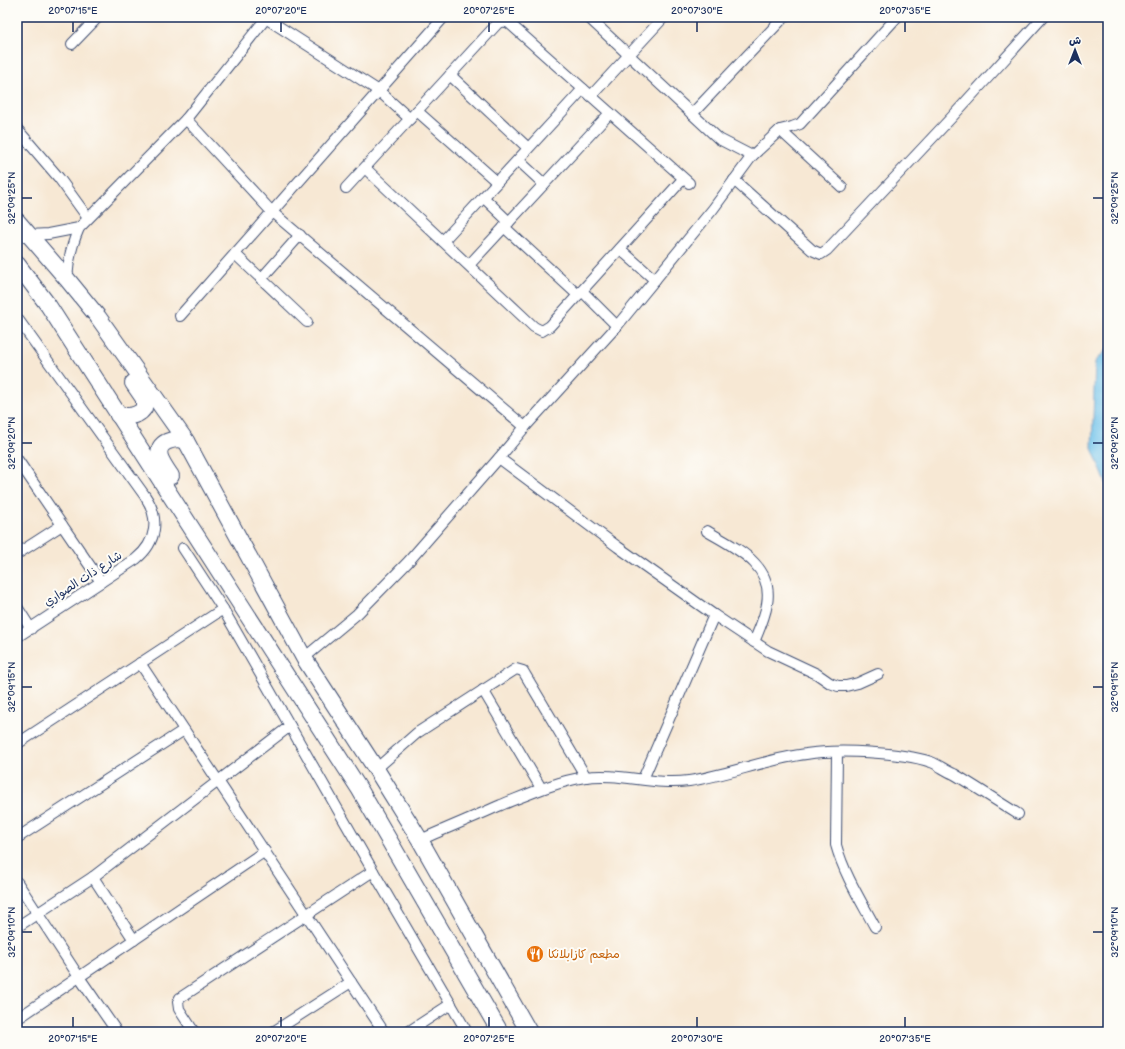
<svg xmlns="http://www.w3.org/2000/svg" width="1125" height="1049" font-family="'Balsamiq Sans','Playpen Sans Arabic',sans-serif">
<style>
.water{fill:#6dc1ea;stroke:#4478a4}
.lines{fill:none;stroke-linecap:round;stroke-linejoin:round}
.minor-casing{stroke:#3c4b70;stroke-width:12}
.primary-casing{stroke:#3c4b70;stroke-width:18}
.minor{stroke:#fff;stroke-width:10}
.primary{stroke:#fff;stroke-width:16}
.ticks{fill:none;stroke:#1b2f5e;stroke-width:1.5}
.labels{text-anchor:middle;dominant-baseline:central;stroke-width:4;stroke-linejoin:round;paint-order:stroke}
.street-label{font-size:12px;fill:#1b2f5e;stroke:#fdfcf7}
.food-label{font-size:12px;fill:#c56008;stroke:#fdfcf7;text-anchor:start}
.neatline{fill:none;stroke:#1b2f5e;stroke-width:1.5}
.ticks-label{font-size:10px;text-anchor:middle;fill:#1b2f5e}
</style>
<rect width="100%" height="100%" fill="#fdfcf7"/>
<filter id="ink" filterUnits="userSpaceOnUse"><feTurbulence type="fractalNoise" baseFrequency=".025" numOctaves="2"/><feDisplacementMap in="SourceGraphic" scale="8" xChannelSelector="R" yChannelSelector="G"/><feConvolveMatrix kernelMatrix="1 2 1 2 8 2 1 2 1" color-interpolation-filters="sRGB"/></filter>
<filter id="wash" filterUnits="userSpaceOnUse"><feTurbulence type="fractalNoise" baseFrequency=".012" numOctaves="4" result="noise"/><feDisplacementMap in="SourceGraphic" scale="16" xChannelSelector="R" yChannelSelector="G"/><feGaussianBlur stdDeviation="0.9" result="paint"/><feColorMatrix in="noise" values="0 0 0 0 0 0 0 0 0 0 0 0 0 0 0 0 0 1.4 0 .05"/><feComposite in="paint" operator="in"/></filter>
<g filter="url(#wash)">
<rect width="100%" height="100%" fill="#f7e8d4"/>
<path class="water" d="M1108 348V488L1092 448 1095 362Z"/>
</g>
<g filter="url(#ink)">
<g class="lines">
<defs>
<g id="minor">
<path d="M264 17 379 91 410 119"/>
<path d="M588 17 719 139 752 156"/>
<path d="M72 44 98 17"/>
<path d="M450 75 528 148"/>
<path d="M591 96 664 17"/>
<path d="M417 111 497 182"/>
<path d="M692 114 784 17"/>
<path d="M186 119 272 212 525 427"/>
<path d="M17 129 59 178 88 218"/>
<path d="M780 130 842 187"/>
<path d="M518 160 544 184"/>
<path d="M365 168 534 327 542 331 550 326 683 179"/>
<path d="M734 180 812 250 821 254 827 250 951 118 1043 17"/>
<path d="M346 188 498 23C502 21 505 21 509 23L689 183"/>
<path d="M483 197 509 222"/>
<path d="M504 227 578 295"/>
<path d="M30 235 48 234 79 228"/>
<path d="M443 241 583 89"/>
<path d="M620 249 655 280"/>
<path d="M235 254 307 322"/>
<path d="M469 265 610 113"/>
<path d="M67 279C68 260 72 244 79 228L186 119 267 17"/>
<path d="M261 279 300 235"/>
<path d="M582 291 617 326"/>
<path d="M180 316 444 17"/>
<path d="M17 318 145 496C160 518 157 542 136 559L17 637"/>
<path d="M499 458 618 547 714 615 768 651 817 674 830 683 838 686H846L858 683 878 674"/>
<path d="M17 459 101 582"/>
<path d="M707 531C735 548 774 564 767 604 765 617 759 630 754 642"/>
<path d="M183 548 223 609 373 871 467 1032"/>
<path d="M17 554 62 525"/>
<path d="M17 607 31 629"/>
<path d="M304 658 357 614 408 562 499 458 525 427 617 326 713 209 752 156 780 130 792 127 800 124 897 17"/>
<path d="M140 663 384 1032"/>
<path d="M483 690 541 788"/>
<path d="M17 744 223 609"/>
<path d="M837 752 836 845C844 874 861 901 875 927"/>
<path d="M376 769 417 733 516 669 523 671 586 777"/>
<path d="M643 779 714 615"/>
<path d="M17 838 184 730"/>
<path d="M420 840C447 828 474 817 501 805 529 794 555 782 585 777 620 772 654 786 689 781 729 775 766 759 806 754 838 749 901 752 931 762 939 765 946 771 954 774 976 787 997 801 1018 814"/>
<path d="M93 877 134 940"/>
<path d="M17 882 79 977 117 1032"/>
<path d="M17 927 93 877 290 726"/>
<path d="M17 1019 265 851"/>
<path d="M194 1032 179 1009 178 1002 180 998 373 871"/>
<path d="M273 1032 351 982"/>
<path d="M408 1032 451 1004"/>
</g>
<g id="primary">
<path d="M17 221 67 279 98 317 186 441 304 658 376 769 420 840 529 1032"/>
<path d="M17 264 48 305 66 333 360 790 500 1032"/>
<path d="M118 415C128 417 138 417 144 408V399L133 383"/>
<path d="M171 476C167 470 162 463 160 457 155 441 176 437 186 441"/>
</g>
</defs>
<use href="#minor" class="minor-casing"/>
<use href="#primary" class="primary-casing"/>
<use href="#minor" class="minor"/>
<use href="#primary" class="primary"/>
</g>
</g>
<path class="ticks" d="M73 22V32M281 22V32M489 22V32M697 22V32M905 22V32M22 198H32M1093 198H1103M22 443H32M1093 443H1103M22 687H32M1093 687H1103M22 932H32M1093 932H1103M73 1017V1027M281 1017V1027M489 1017V1027M697 1017V1027M905 1017V1027"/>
<defs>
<symbol id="restaurant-disc" viewBox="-11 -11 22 22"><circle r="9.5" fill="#e8710a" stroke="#fdfcf7"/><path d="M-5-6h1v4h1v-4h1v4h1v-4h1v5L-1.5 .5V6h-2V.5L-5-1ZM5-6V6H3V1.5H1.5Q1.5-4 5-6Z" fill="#fff"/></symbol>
</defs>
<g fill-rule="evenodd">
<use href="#restaurant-disc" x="525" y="944" width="20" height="20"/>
</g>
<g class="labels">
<g class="street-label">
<text transform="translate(83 579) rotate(-33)">شارع ذات الصواري</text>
</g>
<g class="food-label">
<text x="548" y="954">مطعم كازابلانكا</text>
</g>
</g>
<rect width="1125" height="1049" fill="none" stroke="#fdfcf7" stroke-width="44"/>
<g transform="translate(1075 50)" stroke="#fdfcf7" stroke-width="3" paint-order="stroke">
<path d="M0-3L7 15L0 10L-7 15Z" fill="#1b2f5e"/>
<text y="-6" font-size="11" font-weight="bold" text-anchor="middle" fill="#1b2f5e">ش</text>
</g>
<rect x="22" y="22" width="1081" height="1005" class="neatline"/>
<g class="ticks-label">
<text x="73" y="14">20°07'15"E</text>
<text x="281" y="14">20°07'20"E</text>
<text x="489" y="14">20°07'25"E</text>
<text x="697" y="14">20°07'30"E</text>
<text x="905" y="14">20°07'35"E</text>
<text transform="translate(11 198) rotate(-90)" y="4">32°09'25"N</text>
<text transform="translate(1114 198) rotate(-90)" y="4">32°09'25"N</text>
<text transform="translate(11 443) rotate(-90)" y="4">32°09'20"N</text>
<text transform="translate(1114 443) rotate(-90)" y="4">32°09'20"N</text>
<text transform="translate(11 687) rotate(-90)" y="4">32°09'15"N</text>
<text transform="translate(1114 687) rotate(-90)" y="4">32°09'15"N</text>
<text transform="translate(11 932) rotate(-90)" y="4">32°09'10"N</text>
<text transform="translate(1114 932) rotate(-90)" y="4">32°09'10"N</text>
<text x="73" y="1042">20°07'15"E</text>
<text x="281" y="1042">20°07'20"E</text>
<text x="489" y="1042">20°07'25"E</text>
<text x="697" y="1042">20°07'30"E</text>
<text x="905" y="1042">20°07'35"E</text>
</g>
</svg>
